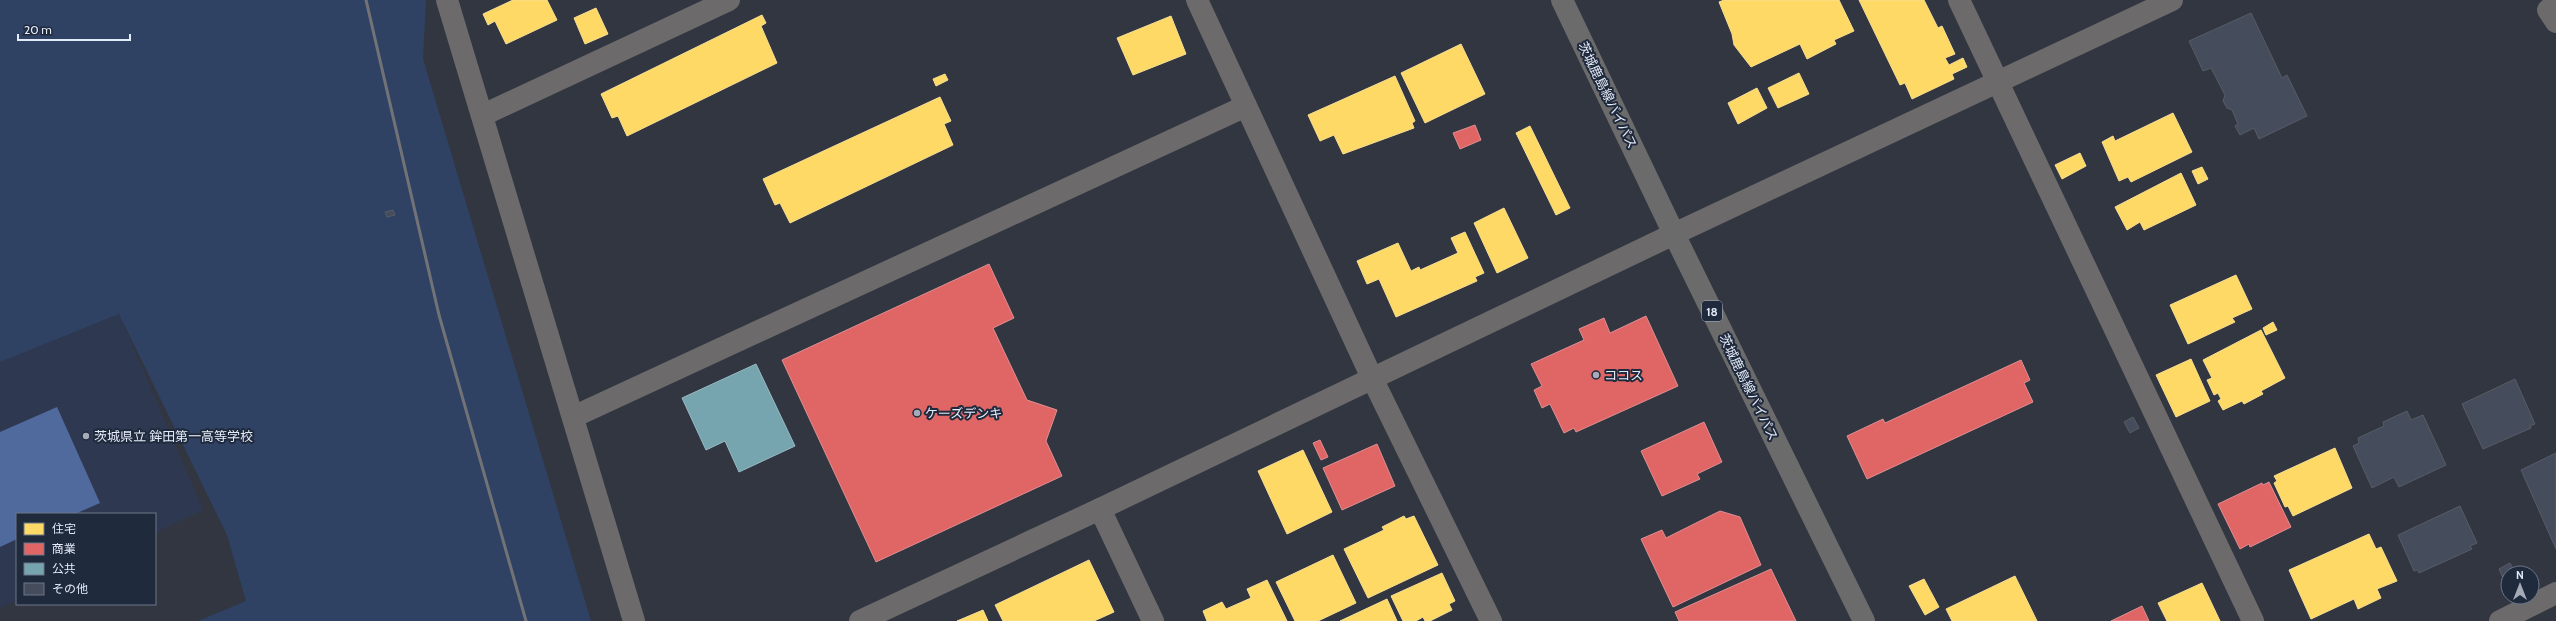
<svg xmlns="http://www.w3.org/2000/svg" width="2556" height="621" font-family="Cabin,'Noto Sans JP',sans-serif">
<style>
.built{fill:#2e3951}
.green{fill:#304264}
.water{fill:#506a9d}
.homes{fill:#ffd966;stroke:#f7de92}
.shops{fill:#e06666;stroke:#e18e92}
.public{fill:#76a5af;stroke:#97bac5}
.building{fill:#454c5b;stroke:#585c67}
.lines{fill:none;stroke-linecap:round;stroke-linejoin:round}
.minor{stroke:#6c6a6a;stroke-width:22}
.tertiary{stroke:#6c6a6a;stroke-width:22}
.primary{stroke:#6c6b6c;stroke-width:22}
.rail{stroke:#727377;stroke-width:3}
.poi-dot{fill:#a5acb8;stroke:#202a3d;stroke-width:1.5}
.labels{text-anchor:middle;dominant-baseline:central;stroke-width:4;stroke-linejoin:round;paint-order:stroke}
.shield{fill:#202a3d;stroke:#a9b1c0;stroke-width:1}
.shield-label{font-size:12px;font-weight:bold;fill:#e4ebf8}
.street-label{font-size:13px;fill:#e4ebf8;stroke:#202a3d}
.poi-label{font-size:13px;fill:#e4ebf8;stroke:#202a3d;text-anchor:start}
</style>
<rect width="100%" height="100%" fill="#313641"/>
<path class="built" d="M119 314 203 510 155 533V514H17V600L0 608V362Z"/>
<path class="green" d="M0 0H426L423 59 591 621H198L246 601 227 535 119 314 0 362Z"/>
<path class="water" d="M57 407 100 503 75 514H17V539L0 547V432Z"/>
<g class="homes">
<path d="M513 0H547L557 20 506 44 495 21 488 25 483 14Z"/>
<path d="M1724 0H1839L1854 31 1834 40 1836 44 1807 59 1800 44 1751 67 1734 45 1732 34 1719 2Z"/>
<path d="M1859 0H1924L1938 28 1942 26 1955 54 1945 58 1949 65 1963 58 1967 67 1952 74 1954 79 1912 99 1905 83 1900 85Z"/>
<path d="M596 8 608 34 585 44 574 18Z"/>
<path d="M762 15 766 23 761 26 777 63 627 136 618 116 612 118 601 94Z"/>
<path d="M1171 16 1186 54 1133 75 1117 38Z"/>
<path d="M1461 44 1485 94 1425 123 1401 73Z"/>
<path d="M1799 73 1809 94 1778 108 1768 88Z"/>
<path d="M945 74 948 80 936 86 933 79Z"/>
<path d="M1395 76 1415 121 1412 123 1414 128 1343 154 1334 135 1320 141 1308 115Z"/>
<path d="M1757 88 1767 108 1738 124 1728 103Z"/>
<path d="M940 97 951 121 944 124 953 145 790 223 780 203 775 205 763 179Z"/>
<path d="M2173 113 2192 152 2131 182 2128 177 2119 181 2102 142 2113 136 2115 141Z"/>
<path d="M1530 126 1570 208 1556 215 1516 133Z"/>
<path d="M2080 153 2086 166 2062 179 2055 165Z"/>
<path d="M2202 167 2208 179 2198 184 2192 171Z"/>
<path d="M2181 173 2196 205 2144 230 2140 222 2127 230 2115 207Z"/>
<path d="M1504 208 1528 258 1497 273 1474 223Z"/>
<path d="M1465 232 1484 273 1475 277 1477 281 1396 317 1379 279 1367 284 1357 261 1398 243 1411 271 1419 267 1420 270 1458 253 1451 238Z"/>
<path d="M2236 275 2252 309 2232 318 2235 322 2188 344 2170 305Z"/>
<path d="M2273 322 2277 330 2266 335 2263 328Z"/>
<path d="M2261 330 2285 378 2261 391 2263 394 2244 404 2242 401 2223 410 2218 401 2221 399 2218 393 2214 395 2207 380 2212 378 2203 360Z"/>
<path d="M2191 359 2210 401 2176 417 2156 375Z"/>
<path d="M2335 448 2352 488 2293 516 2288 506 2285 507 2274 483 2277 481 2274 476Z"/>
<path d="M1303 450 1332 512 1287 534 1258 471Z"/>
<path d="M1404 516 1406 519 1414 516 1438 565 1368 598 1344 549 1384 530 1382 527Z"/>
<path d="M2369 534 2376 549 2381 547 2397 581 2377 589 2381 598 2358 609 2354 599 2311 619 2289 570Z"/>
<path d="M1333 555 1356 603 1318 621H1295L1276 582Z"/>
<path d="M1089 560 1114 612 1094 621H1003L995 605Z"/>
<path d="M1442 573 1455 601 1449 604 1452 610 1430 621H1425L1423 617 1416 621H1403L1391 596Z"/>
<path d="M2015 576 2037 621H1952L1946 609Z"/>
<path d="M1924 579 1939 607 1925 615 1909 586Z"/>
<path d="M1267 580 1287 621H1207L1203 611 1222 602 1226 609 1251 598 1247 589Z"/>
<path d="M2202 583 2220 621H2167L2158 603Z"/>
<path d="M1387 599 1397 621H1340Z"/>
<path d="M983 610 988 621H957Z"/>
</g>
<g class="shops">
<path d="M1475 125 1481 140 1460 149 1453 133Z"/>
<path d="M989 264 1014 318 993 328 1027 400 1057 410 1046 441 1062 476 876 562 782 360Z"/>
<path d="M1646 316 1678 386 1576 432 1574 428 1564 433 1550 404 1542 408 1534 390 1542 386 1531 364 1584 340 1579 329 1604 318 1610 333Z"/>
<path d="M2021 360 2030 380 2024 383 2033 402 1867 479 1847 436 1883 419 1885 423Z"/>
<path d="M1704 422 1722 462 1697 474 1700 479 1662 496 1641 451Z"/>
<path d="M1320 440 1328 457 1321 460 1313 443Z"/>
<path d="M1377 444 1395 486 1342 510 1323 468Z"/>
<path d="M2269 482 2291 527 2250 547 2249 544 2240 549 2218 504 2262 483 2263 485Z"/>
<path d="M1720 511 1740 517 1761 565 1673 607 1641 539 1662 530 1666 538Z"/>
<path d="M1771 569 1796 621H1679L1675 612Z"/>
<path d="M2142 606 2149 621H2111Z"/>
</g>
<path class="public" d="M756 364 795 446 739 472 725 441 706 450 682 398Z"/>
<g class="building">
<path d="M2251 13 2282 78 2287 75 2307 116 2259 139 2254 128 2240 135 2235 126 2238 124 2232 110 2227 108 2223 101 2225 95 2211 68 2203 71 2189 41Z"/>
<path d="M393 210 395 215 387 217 385 212Z"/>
<path d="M2515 379 2535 424 2530 426 2531 428 2483 449 2462 404Z"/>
<path d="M2407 411 2411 420 2423 415 2446 465 2399 487 2394 477 2372 488 2353 446 2359 443 2358 438 2384 426 2383 422Z"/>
<path d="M2133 417 2139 428 2130 433 2124 422Z"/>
<path d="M2556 453V549L2521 470Z"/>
<path d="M2460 506 2477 543 2470 546 2472 549 2419 573 2418 570 2414 571 2398 535Z"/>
<path d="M2510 563 2515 573H2508L2507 587 2499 569Z"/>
</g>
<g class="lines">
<g class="minor">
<path d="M447 0 634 621"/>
<path d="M1197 0 1372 378 1491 621"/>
<path d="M1959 0 2253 621"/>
<path d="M2556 4 2548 10 2556 22"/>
<path d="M483 115 729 0"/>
<path d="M1674 234 2172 0"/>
<path d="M573 417 1246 106"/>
<path d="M1100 509 1153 621"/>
<path d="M2500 621 2556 593"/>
</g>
<path class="tertiary" d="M860 621 1100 509 1674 234"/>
<path class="primary" d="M1562 0 1674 234 1864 621"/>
<path class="rail" d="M366 0 439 315 526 621"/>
</g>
<g class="poi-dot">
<circle cx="1596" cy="375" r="4"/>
<circle cx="917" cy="413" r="4"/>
<circle cx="86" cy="436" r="4"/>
</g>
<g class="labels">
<rect class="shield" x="1702" y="301" width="20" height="20" rx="3"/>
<g class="shield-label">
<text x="1712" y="311">18</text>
</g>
<g class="street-label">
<text transform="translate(1608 95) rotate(64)">茨城鹿島線バイパス</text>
<text transform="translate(1749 387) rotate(64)">茨城鹿島線バイパス</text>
</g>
<g class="poi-label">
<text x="1604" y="375">ココス</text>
<text x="925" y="413">ケーズデンキ</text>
<text x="94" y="436">茨城県立 鉾田第一高等学校</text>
</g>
</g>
<rect x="16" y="513" width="140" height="92" fill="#202a3d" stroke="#6e7788"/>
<rect x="24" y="523" width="20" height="12" fill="#ffd966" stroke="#6e7788"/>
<text x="52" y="533" font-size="12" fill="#e4ebf8">住宅</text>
<rect x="24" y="543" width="20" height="12" fill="#e06666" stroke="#6e7788"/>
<text x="52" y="553" font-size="12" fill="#e4ebf8">商業</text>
<rect x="24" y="563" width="20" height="12" fill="#76a5af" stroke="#6e7788"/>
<text x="52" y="573" font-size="12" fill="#e4ebf8">公共</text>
<rect x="24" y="583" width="20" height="12" fill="#454c5b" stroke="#6e7788"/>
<text x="52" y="593" font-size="12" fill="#e4ebf8">その他</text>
<g transform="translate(2520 585)"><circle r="19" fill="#202a3d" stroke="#6e7788"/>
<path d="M0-3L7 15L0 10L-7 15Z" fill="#a5acb8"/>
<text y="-6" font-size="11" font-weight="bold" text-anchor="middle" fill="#e4ebf8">N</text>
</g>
<path d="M18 34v6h112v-6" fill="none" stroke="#e4ebf8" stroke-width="2"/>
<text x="24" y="34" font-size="12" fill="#e4ebf8" stroke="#202a3d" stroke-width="3" paint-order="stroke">20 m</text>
</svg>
